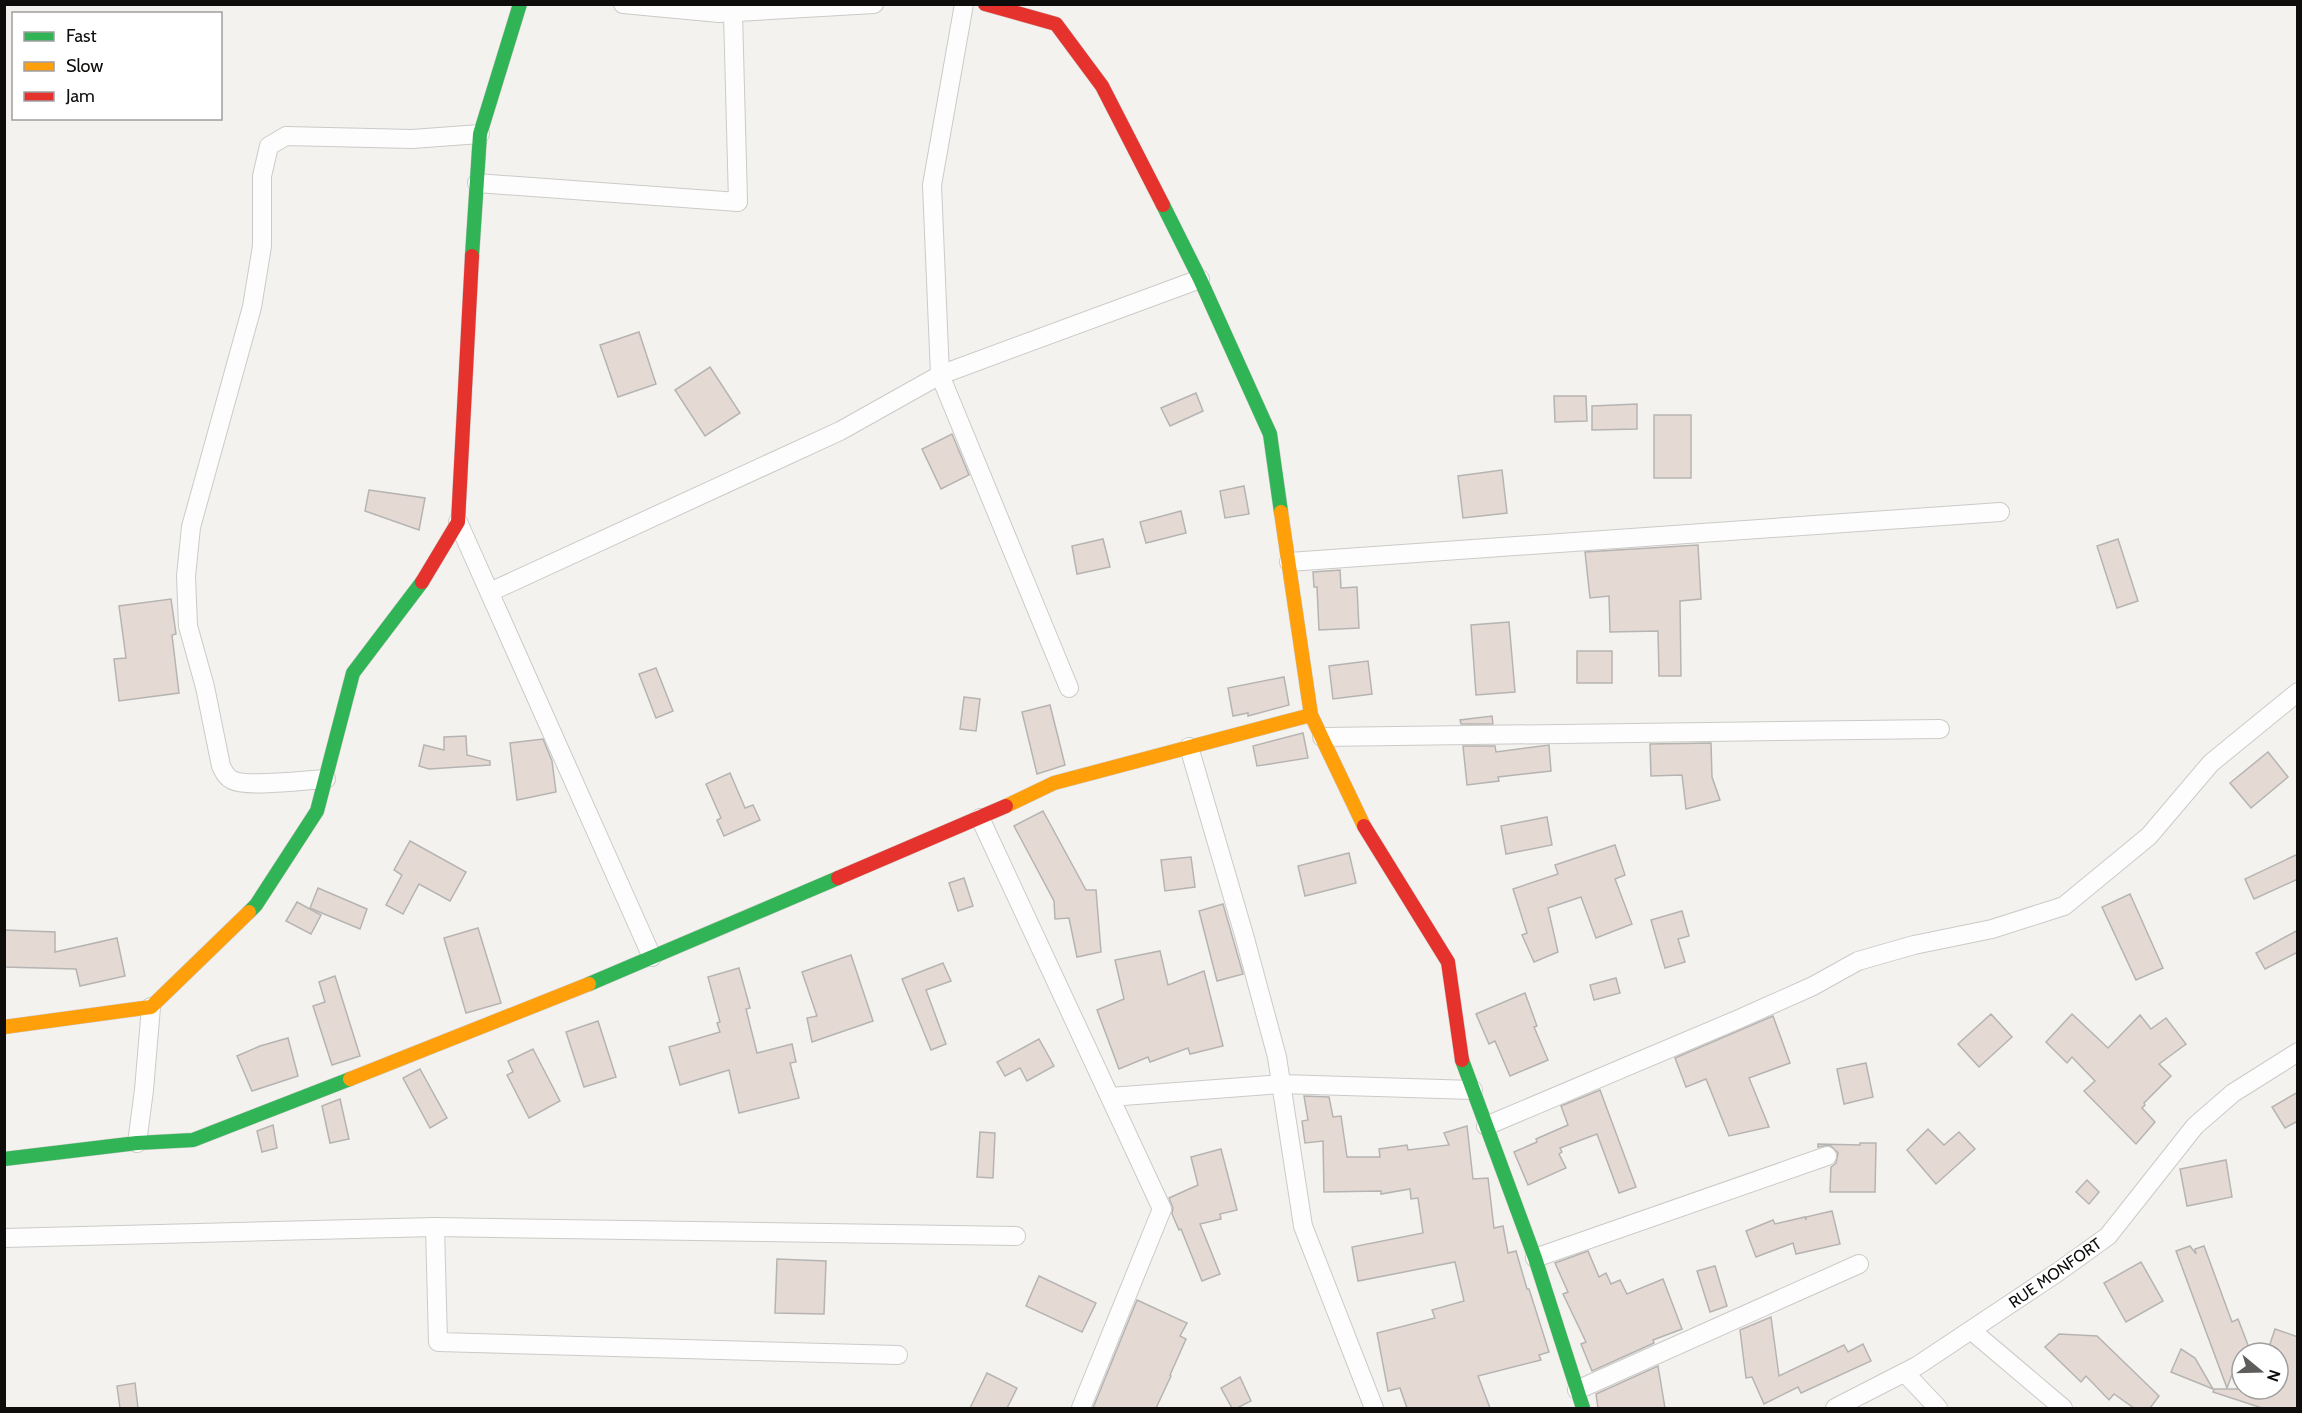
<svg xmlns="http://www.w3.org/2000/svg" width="2302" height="1413" font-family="Cabin,sans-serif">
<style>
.building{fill:#e5d9d4;stroke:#b6b4b2;stroke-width:1.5}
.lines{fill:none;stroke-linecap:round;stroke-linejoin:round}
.street-casing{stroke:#cccac8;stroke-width:20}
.fast-casing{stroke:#cccac8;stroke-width:15}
.slow-casing{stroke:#cccac8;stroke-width:15}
.jam-casing{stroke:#cccac8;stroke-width:15}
.street{stroke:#fdfdfd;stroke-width:18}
.fast{stroke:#30b455;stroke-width:14}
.slow{stroke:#ff9f0a;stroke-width:14}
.jam{stroke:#e5322d;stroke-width:14}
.labels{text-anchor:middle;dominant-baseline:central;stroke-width:5;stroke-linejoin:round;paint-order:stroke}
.street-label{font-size:16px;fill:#0f0d0c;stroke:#fff}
</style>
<rect width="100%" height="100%" fill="#f4f2ef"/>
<g class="building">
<path d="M639 332 656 384 618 397 600 345Z"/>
<path d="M710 367 740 413 705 436 675 390Z"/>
<path d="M1196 393 1203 411 1170 426 1161 408Z"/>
<path d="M1554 396H1586L1587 421 1555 422Z"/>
<path d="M1637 404V429L1592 430V406Z"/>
<rect x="1654" y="415" width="37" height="63"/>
<path d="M952 434 969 475 941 489 922 449Z"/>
<path d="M1502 470 1507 513 1463 518 1458 476Z"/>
<path d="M1244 486 1249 514 1225 518 1220 491Z"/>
<path d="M369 490 425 498 419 530 365 511Z"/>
<path d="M1181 511 1186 533 1146 543 1140 522Z"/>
<path d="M1103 539 1110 567 1077 574 1072 546Z"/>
<path d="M2118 539 2138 601 2117 608 2097 546Z"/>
<path d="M1698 545 1701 599 1680 601 1681 676H1659L1658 631 1610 632 1609 596 1590 598 1585 552Z"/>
<path d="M1340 570 1341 588 1357 587 1359 628 1319 630 1317 587H1314L1313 572Z"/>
<path d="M171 599 176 634 172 635 179 693 119 701 114 659 126 658 119 606Z"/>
<path d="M1509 622 1515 692 1476 695 1471 625Z"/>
<rect x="1577" y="651" width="35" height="32"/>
<path d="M1368 661 1372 694 1333 699 1329 666Z"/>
<path d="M656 668 673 711 656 718 639 674Z"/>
<path d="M1284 677 1289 705 1248 716V713L1233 716 1228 688Z"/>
<path d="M964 697 980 699 976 731 960 729Z"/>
<path d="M1050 705 1065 765 1037 774 1022 712Z"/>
<path d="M1492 716 1493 724H1461L1460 720Z"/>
<path d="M1303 733 1308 758 1257 766 1253 746Z"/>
<path d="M466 736 467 755 490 761V765L429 769 419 766 424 745 444 750V737Z"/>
<path d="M543 739 552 761 556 792 517 800 510 743Z"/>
<path d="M1711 743 1712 777 1720 800 1686 809 1682 775 1651 776 1650 744Z"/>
<path d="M1549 745 1551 771 1498 777 1499 781 1467 785 1463 746H1495L1496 752Z"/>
<path d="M2268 752 2288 777 2251 808 2230 783Z"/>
<path d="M730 773 745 808 753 805 760 820 724 836 717 820 721 818 706 784Z"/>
<path d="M1043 811 1086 890H1096L1101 952 1077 957 1069 918 1055 919 1054 901 1014 826Z"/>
<path d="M1547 817 1552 845 1506 854 1501 826Z"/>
<path d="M410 841 466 872 450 901 419 884 403 914 386 905 402 875 394 870Z"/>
<path d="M1615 845 1625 875 1615 879 1632 924 1596 938 1581 897 1548 908 1558 952 1534 962 1522 935 1527 933 1513 889 1558 874 1555 865Z"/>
<path d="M1349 853 1356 883 1305 896 1298 866Z"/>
<path d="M2298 854V879L2254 899 2245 879Z"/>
<path d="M1191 857 1195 887 1165 891 1161 860Z"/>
<path d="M964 878 973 906 958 911 949 883Z"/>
<path d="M318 888 367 909 360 929 310 908Z"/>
<path d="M2130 894 2163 968 2136 980 2102 907Z"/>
<path d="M297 902 321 915 311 934 286 921Z"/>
<path d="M1223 904 1243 974 1217 981 1199 911Z"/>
<path d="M1682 911 1689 936 1678 939 1685 962 1665 968 1651 920Z"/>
<path d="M478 928 501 1003 466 1013 444 938Z"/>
<path d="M4 930 55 932V952L117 938 125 976 80 986 76 969 4 967Z"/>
<path d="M2298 930V952L2265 969 2256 953Z"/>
<path d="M1160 951 1168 985 1204 971 1223 1046 1190 1054 1188 1048 1150 1062 1148 1057 1119 1069 1097 1010 1124 999 1115 960Z"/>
<path d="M851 955 873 1021 812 1042 807 1018 817 1016 802 972Z"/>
<path d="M943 963 951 981 926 990 946 1044 931 1050 902 979Z"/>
<path d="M739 968 750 1008 746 1009 757 1053 792 1044 796 1062 790 1063 799 1098 739 1113 729 1070 680 1085 669 1047 720 1032 717 1023 720 1022 708 977Z"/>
<path d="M335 976 360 1056 332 1065 313 1006 325 1002 319 982Z"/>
<path d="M1616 978 1620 993 1594 1000 1590 985Z"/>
<path d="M1525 993 1537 1026 1534 1027 1548 1060 1510 1076 1495 1041 1489 1044 1476 1014Z"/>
<path d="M1991 1014 2012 1037 1979 1067 1958 1044Z"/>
<path d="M2072 1014 2108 1048 2140 1015 2151 1029 2166 1018 2186 1044 2159 1064 2171 1076 2144 1103 2145 1105 2142 1108 2155 1122 2136 1144 2084 1091 2095 1081 2072 1057 2067 1063 2046 1042Z"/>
<path d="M1773 1016 1790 1063 1749 1078 1769 1127 1729 1136 1706 1079 1686 1087 1675 1058Z"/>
<path d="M598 1021 616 1077 584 1087 566 1032Z"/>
<path d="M288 1038 298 1076 252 1091 237 1056 260 1046Z"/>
<path d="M1039 1039 1054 1066 1027 1081 1020 1068 1005 1076 997 1062Z"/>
<path d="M533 1049 560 1101 529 1118 507 1075 513 1072 508 1061Z"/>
<path d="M1866 1063 1873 1097 1844 1104 1837 1069Z"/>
<path d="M420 1069 447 1118 430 1128 403 1078Z"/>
<path d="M1600 1090 1636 1187 1619 1193 1597 1134 1560 1148 1562 1152 1559 1154 1566 1168 1528 1185 1514 1152 1537 1142 1536 1139 1568 1125 1561 1106Z"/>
<path d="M2298 1092V1121L2285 1128 2272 1107Z"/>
<path d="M1304 1096 1329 1097 1333 1117 1341 1116 1347 1157H1380L1379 1149 1407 1145 1408 1150 1449 1145 1444 1133 1467 1126 1473 1179 1488 1178 1494 1228 1503 1226 1508 1253 1516 1251 1527 1289H1529L1549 1352 1539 1355 1541 1360 1478 1376 1490 1408H1407L1400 1388 1388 1391 1377 1333 1435 1318 1432 1310 1464 1301 1455 1262 1358 1281 1352 1247 1423 1233 1418 1198 1411 1199 1410 1189 1381 1194V1191L1324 1192 1323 1141 1305 1143 1302 1121 1308 1120Z"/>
<path d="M340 1099 349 1139 330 1143 322 1106Z"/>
<path d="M273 1125 277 1148 262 1152 257 1131Z"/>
<path d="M1928 1129 1944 1145 1959 1132 1975 1149 1936 1184 1907 1150Z"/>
<path d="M980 1132 995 1133 993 1178 977 1177Z"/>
<path d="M1860 1143H1876L1875 1192H1830L1831 1167 1836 1163 1838 1153 1830 1145 1818 1147V1144L1860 1145Z"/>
<path d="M1221 1149 1237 1210 1220 1214 1221 1219 1200 1224 1220 1274 1202 1281 1181 1229 1179 1230 1172 1214 1173 1208 1169 1198 1198 1185 1191 1157Z"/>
<path d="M2226 1160 2232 1197 2187 1206 2180 1169Z"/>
<path d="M2087 1180 2099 1192 2089 1204 2076 1192Z"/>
<path d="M1832 1211 1840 1244 1796 1254 1793 1243 1756 1257 1746 1231 1773 1220 1775 1224 1805 1217 1806 1220V1217Z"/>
<path d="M2190 1246 2196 1254 2195 1249 2204 1246 2232 1322 2238 1319 2251 1353H2240L2227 1388 2176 1251Z"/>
<path d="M1588 1251 1599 1277 1606 1273 1611 1284 1620 1280 1627 1294 1663 1279 1682 1329 1653 1340 1654 1343 1592 1371 1581 1344 1586 1342 1563 1294 1568 1292 1555 1263Z"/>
<path d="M777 1259 826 1261 824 1314 775 1313Z"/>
<path d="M2141 1262 2163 1301 2126 1322 2104 1283Z"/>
<path d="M1715 1266 1727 1306 1710 1312 1697 1271Z"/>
<path d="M1039 1276 1096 1303 1082 1332 1026 1306Z"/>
<path d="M1137 1300 1187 1323 1180 1336 1186 1339 1170 1375 1171 1376 1156 1408H1093Z"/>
<path d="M1771 1317 1779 1376 1844 1345 1848 1352 1863 1344 1871 1361 1801 1393 1798 1387 1764 1404 1752 1377 1746 1378 1740 1330Z"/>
<path d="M2275 1329 2298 1337V1408H2262L2213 1392 2214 1389H2278V1353H2267Z"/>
<path d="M2059 1334 2097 1336 2159 1396 2150 1408H2134L2114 1394 2109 1400 2086 1376 2081 1382 2045 1347Z"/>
<path d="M2181 1349 2195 1358 2213 1389 2171 1372Z"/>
<path d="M1658 1366 1665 1408H1598L1596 1394Z"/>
<path d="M987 1373 1017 1388 1007 1408H970Z"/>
<path d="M1240 1377 1251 1401 1237 1408H1232L1221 1388Z"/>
<path d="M135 1383 138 1408H120L117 1386Z"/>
</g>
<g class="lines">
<defs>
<g id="street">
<path d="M623 4 719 13 874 4"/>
<path d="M964 4 932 185 940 375 1200 279"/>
<path d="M477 183 738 202 733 13"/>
<path d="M458 522 652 957"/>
<path d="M1289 562 2000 512"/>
<path d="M490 592 840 431 940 375 1069 688"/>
<path d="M1322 737 1940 729"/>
<path d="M1189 747 1244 935 1277 1057 1303 1226 1374 1408"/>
<path d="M326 779C305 780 248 788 232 780 226 777 224 772 221 766L205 687 188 626 186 576 191 527 252 307 262 246V176L269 146 286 136 412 139 480 134"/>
<path d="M980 818 1162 1209 1081 1408"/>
<path d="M1110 1097 1281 1084 1473 1090"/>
<path d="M1486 1126 1739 1019 1813 986 1858 961 1914 945 1992 929 2064 906 2149 836 2211 763 2298 692"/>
<path d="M137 1143 144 1090 151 1007"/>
<path d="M435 1227 438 1342 898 1355"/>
<path d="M4 1238 435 1227 1016 1236"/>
<path d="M1535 1258 1827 1156"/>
<path d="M1972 1331 2063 1408"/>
<path d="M1905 1373 1938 1408"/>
<path d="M1577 1390 1859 1264"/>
<path d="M1835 1408 1917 1366 2058 1272 2108 1236 2195 1126 2233 1093 2298 1052"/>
</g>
<g id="fast">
<path d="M1163 205 1200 279 1270 434 1281 512"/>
<path d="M472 256 480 134 520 4"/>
<path d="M249 912 256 905 317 811 353 673 422 582"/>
<path d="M589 984 838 878"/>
<path d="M1462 1060 1535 1258 1583 1408"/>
<path d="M4 1159 137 1143 193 1140 350 1079"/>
</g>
<g id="slow">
<path d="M1281 512 1311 715 1364 826"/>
<path d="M1006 806 1054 783 1311 715"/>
<path d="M4 1027 151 1007 249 912"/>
<path d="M350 1079 589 984"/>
</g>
<g id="jam">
<path d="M985 4 1056 24 1102 86 1163 205"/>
<path d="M422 582 458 522 472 256"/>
<path d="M1364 826 1448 962 1462 1060"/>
<path d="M838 878 1006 806"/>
</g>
</defs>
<use href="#street" class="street-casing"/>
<use href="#fast" class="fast-casing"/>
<use href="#slow" class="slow-casing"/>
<use href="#jam" class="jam-casing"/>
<use href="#street" class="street"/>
<use href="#fast" class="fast"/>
<use href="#slow" class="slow"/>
<use href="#jam" class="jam"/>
</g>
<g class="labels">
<g class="street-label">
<text transform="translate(2055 1273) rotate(-35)">RUE MONFORT</text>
</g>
</g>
<rect width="2302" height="1413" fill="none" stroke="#0f0d0c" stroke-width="12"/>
<rect x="12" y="12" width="210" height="108" fill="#ffffff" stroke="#9f9e9e" stroke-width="1.5"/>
<rect x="24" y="32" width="30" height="9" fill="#30b455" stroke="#9f9e9e" stroke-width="1.5"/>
<text x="66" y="42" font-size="18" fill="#0f0d0c">Fast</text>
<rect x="24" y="62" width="30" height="9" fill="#ff9f0a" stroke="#9f9e9e" stroke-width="1.5"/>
<text x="66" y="72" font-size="18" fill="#0f0d0c">Slow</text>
<rect x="24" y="92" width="30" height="9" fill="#e5322d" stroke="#9f9e9e" stroke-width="1.5"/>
<text x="66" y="102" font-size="18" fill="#0f0d0c">Jam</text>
<g transform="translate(2260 1371) rotate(109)"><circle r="28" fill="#ffffff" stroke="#9f9e9e" stroke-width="1.5"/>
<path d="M0-4.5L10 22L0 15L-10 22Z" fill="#5f5d5b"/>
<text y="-9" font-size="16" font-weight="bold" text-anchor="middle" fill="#0f0d0c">N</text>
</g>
</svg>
